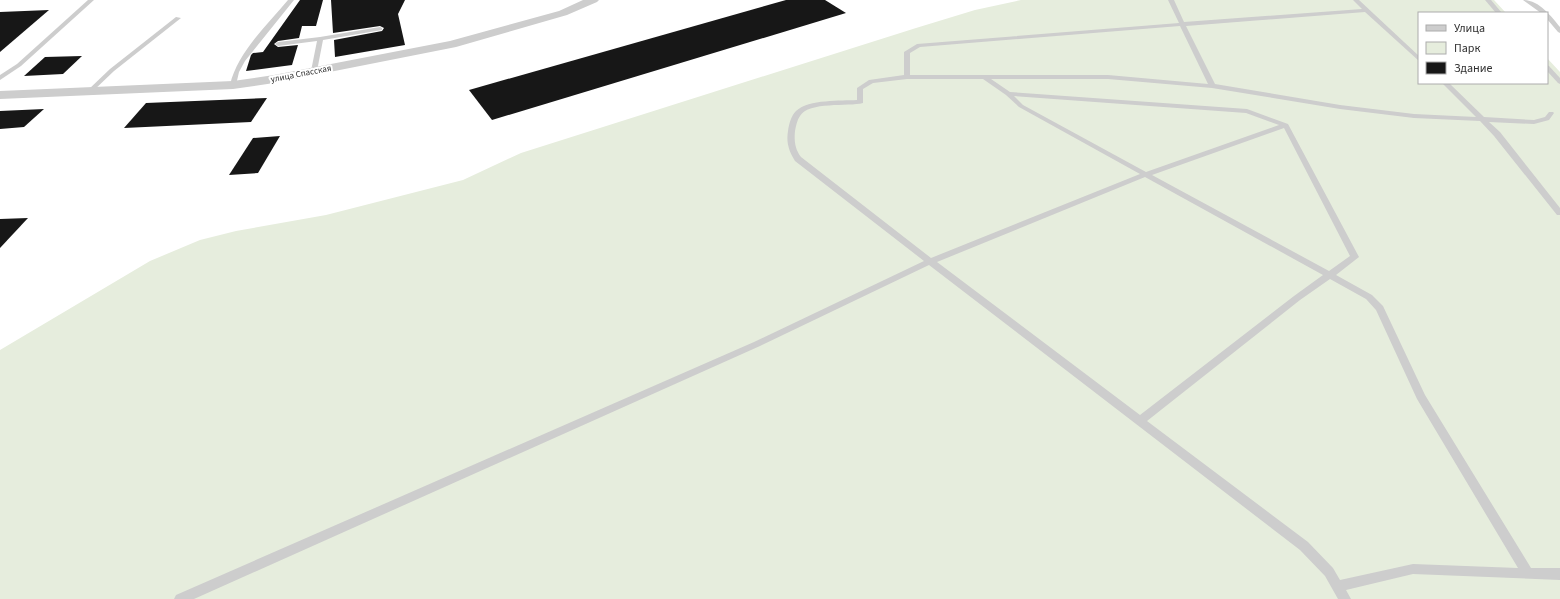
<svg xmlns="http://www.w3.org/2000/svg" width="1560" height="599" font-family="'Source Sans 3',sans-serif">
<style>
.green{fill:#e6eddd}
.building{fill:#171717}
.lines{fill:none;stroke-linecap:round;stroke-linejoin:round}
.lane{fill:#cdcdcd;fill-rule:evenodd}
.street{fill:#cdcdcd;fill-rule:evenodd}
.labels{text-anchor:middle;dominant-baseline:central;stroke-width:4;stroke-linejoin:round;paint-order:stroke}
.far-street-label{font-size:9px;fill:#303030;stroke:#fff}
</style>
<rect width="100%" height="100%" fill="#fff"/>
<path class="green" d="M1021 0H1494L1506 13H1419V83H1547V58L1560 72V599H0V350L150 261 200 240 236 231 326 215 463 180 521 153 916 28 975 10Z"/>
<g class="building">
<path d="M300 0H323L316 26H302L299 38 278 41 274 44 278 47 298 45 292 65 246 71 251 55 253 53 263 52Z"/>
<path d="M331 0H405L398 14 405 45 335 57 334 40 382 31 384 28 380 26 333 33Z"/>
<path d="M786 0H825L846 13 492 120 469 90Z"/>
<path d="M49 10 0 52V12Z"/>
<path d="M82 56 63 74 24 76 45 57Z"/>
<path d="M267 98 251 122 124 128 146 103Z"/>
<path d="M44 109 24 127 0 129V111Z"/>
<path d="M280 136 258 173 229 175 253 138Z"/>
<path d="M28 218 0 248V219Z"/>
</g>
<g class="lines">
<g class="lane">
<path d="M88 0H94L21 66 0 80V75L17 64Z"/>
<path d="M288 0H294L245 61 239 72 236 85 231 86 230 85C237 53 267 25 288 0Z"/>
<path d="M1168 0H1174L1184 22 1362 9 1353 0H1359L1419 56V61L1365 12 1186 26 1215 84 1340 105 1414 114 1476 117 1442 83H1449L1484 117 1534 120 1545 117 1549 112H1553L1554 113 1549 120 1534 124 1489 122 1500 132 1560 208V215H1557L1494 136 1480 121 1414 118 1340 109 1212 88 1108 79H991L1010 92 1247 109 1288 124 1359 257 1336 275 1372 295 1383 306 1425 395 1531 568H1560V580L1413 574 1346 590 1351 599H1338L1325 576 1300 550 929 265 760 346 194 599H174L176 595 754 342 924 261 795 161C789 151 786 143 788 131 789 124 791 116 796 111 809 99 841 101 857 100V88L869 80 904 75V52L917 44 1179 23ZM1180 26 1208 84 1108 75H910V53L920 47ZM907 79H983L1006 95 1019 107 1140 174 931 258 801 157C795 149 794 141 795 131 796 126 797 120 800 116 809 101 848 107 863 103V89L873 83ZM1014 96 1246 113 1279 125 1146 172 1023 105ZM1284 128 1350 256 1329 271 1152 175ZM1145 177 1323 275 1294 296 1140 415 937 262ZM1330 279 1366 299 1376 310 1417 399 1518 568 1413 564 1340 580 1333 568 1308 542 1147 421 1300 300Z"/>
<path d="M1485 0H1491L1502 13H1496Z"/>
<path d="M1523 0C1539 0 1551 16 1560 27V33L1558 32 1547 19V13H1541Z"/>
<path d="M176 17 181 18 114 71 92 92H88V90L110 69Z"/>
<path d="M380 27 382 28V30L323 40 317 71 314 73 311 71 317 41 278 46 275 44 278 42 320 37Z"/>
<path d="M1547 65 1549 66 1560 78V84L1558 83 1547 71Z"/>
</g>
<path class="street" d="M583 0H599L597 2 567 15 456 47 274 83 233 89 0 99V91L233 81 274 75 450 41 559 11Z"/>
</g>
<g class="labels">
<g class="far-street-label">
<text transform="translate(301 74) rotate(-11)">улица Спасская</text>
</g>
</g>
<rect x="1418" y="12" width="130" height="72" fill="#ffffff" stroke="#acacac"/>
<rect x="1426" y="25" width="20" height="6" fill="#cdcdcd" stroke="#acacac"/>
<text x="1454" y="32" font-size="12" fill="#303030">Улица</text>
<rect x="1426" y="42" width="20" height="12" fill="#e6eddd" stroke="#acacac"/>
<text x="1454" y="52" font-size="12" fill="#303030">Парк</text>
<rect x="1426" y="62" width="20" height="12" fill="#171717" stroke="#acacac"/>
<text x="1454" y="72" font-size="12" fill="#303030">Здание</text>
</svg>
